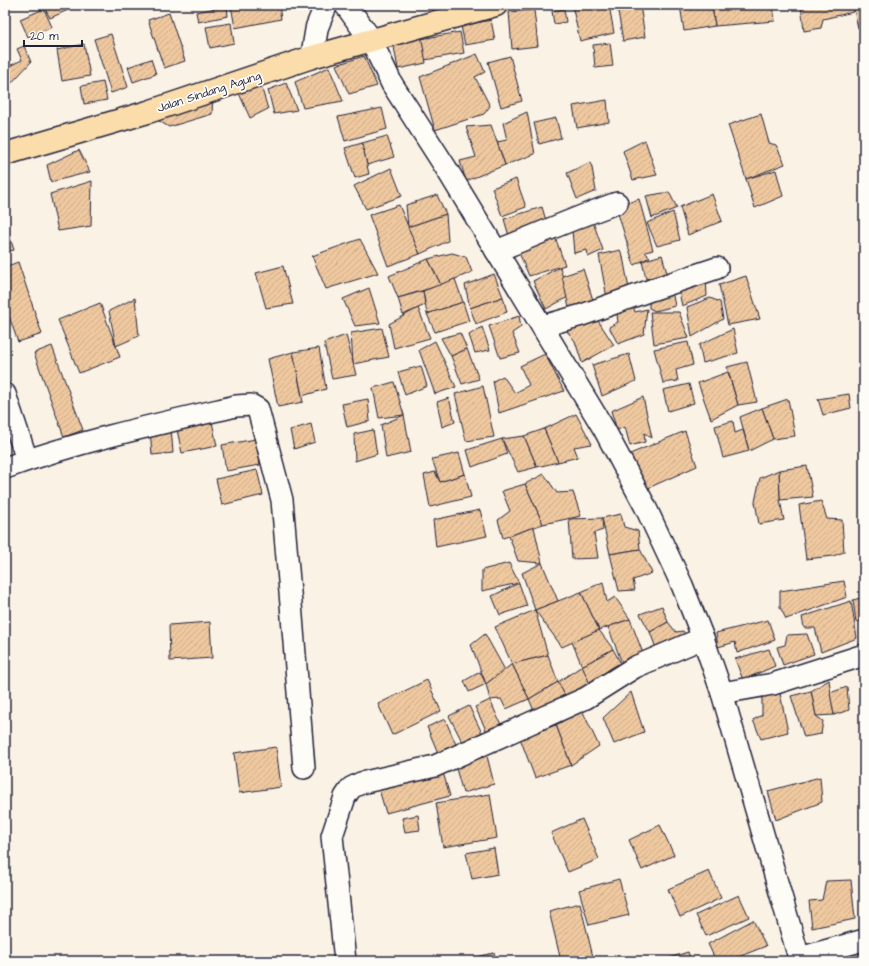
<svg xmlns="http://www.w3.org/2000/svg" width="869" height="966" font-family="'Architects Daughter',sans-serif">
<style>
.building{fill:url(#building-hatch);stroke:#22223b}
.lines{fill:none;stroke-linecap:round;stroke-linejoin:round}
.minor-casing{stroke:#22223b;stroke-width:24}
.secondary-casing{stroke:#22223b;stroke-width:25}
.primary-casing{stroke:#22223b;stroke-width:25}
.minor{stroke:#fdfcf7;stroke-width:21}
.secondary{stroke:#fdfcf7;stroke-width:22}
.primary{stroke:#fbddab;stroke-width:22}
.labels{text-anchor:middle;dominant-baseline:central;stroke-width:3.5;stroke-linejoin:round;paint-order:stroke}
.street-label{font-size:12px;fill:#22223b;stroke:#fdfcf7}
</style>
<defs>
<pattern id="building-hatch" width="6" height="6" patternUnits="userSpaceOnUse"><rect width="6" height="6" fill="#efc89f"/><path d="M-1 1l2-2M0 6l6-6M5 7l2-2" fill="none" stroke="#cdac8a"/></pattern>
</defs>
<rect width="100%" height="100%" fill="#faf2e5"/>
<filter id="ink" filterUnits="userSpaceOnUse"><feTurbulence type="fractalNoise" baseFrequency=".025" numOctaves="2"/><feDisplacementMap in="SourceGraphic" scale="8" xChannelSelector="R" yChannelSelector="G"/><feConvolveMatrix kernelMatrix="1 2 1 2 8 2 1 2 1" color-interpolation-filters="sRGB"/></filter>
<g filter="url(#ink)">
<g class="building">
<path d="M43 5H77V6L50 18Z"/>
<path d="M231 5H279L281 19 235 28Z"/>
<path d="M572 5H609L614 33 580 41Z"/>
<path d="M617 5H640L645 37 623 41Z"/>
<path d="M680 5H712L715 26 684 31Z"/>
<path d="M712 5H773L775 21 715 26Z"/>
<path d="M801 5H852L853 12 823 19 821 28 804 31Z"/>
<path d="M853 5H864V25L858 28Z"/>
<path d="M227 6 228 16 198 22 196 12Z"/>
<path d="M44 9 52 27 28 37 20 19Z"/>
<path d="M564 9 566 22 554 24 552 11Z"/>
<path d="M534 10 538 46 512 49 509 12Z"/>
<path d="M169 13 185 61 164 68 148 20Z"/>
<path d="M491 20 495 40 465 45 461 26Z"/>
<path d="M231 23 234 43 210 48 206 27Z"/>
<path d="M460 32 464 53 425 60 421 39Z"/>
<path d="M111 34 128 87 111 93 94 39Z"/>
<path d="M421 35 426 63 398 69 393 41Z"/>
<path d="M610 43 613 66 595 68 593 45Z"/>
<path d="M84 44 90 76 62 81 57 50Z"/>
<path d="M24 46 31 62 5 90V68L22 60 17 49Z"/>
<path d="M477 54 485 72 475 77 490 106 484 114 435 130 420 77Z"/>
<path d="M364 56 377 86 349 94 336 65Z"/>
<path d="M510 56 522 101 501 107 488 62Z"/>
<path d="M151 59 156 74 133 82 128 67Z"/>
<path d="M329 67 343 101 303 108 295 82Z"/>
<path d="M103 82 107 100 84 104 81 86Z"/>
<path d="M286 83 297 110 274 114 268 90Z"/>
<path d="M261 86 268 109 250 118 238 91Z"/>
<path d="M213 93 212 114 169 127 159 121 171 107Z"/>
<path d="M607 100 609 122 577 128 573 106Z"/>
<path d="M382 108 387 129 345 141 338 117Z"/>
<path d="M527 112 535 154 505 165 497 142 507 140 503 123Z"/>
<path d="M761 114 769 143 776 145 785 164 746 179 728 125Z"/>
<path d="M556 118 561 138 539 144 534 123Z"/>
<path d="M491 125 505 165 466 181 460 161 476 157 466 127Z"/>
<path d="M387 136 394 157 367 165 362 143Z"/>
<path d="M645 140 657 175 633 180 623 151Z"/>
<path d="M362 143 369 174 355 178 345 148Z"/>
<path d="M79 150 90 172 51 182 47 165Z"/>
<path d="M591 162 596 191 577 199 567 173Z"/>
<path d="M391 168 402 196 366 209 354 186Z"/>
<path d="M776 170 783 196 755 208 746 179Z"/>
<path d="M516 179 526 207 502 216 492 188Z"/>
<path d="M92 181 91 226 58 231 50 194Z"/>
<path d="M669 192 677 208 652 218 646 196Z"/>
<path d="M712 194 722 221 688 235 680 207Z"/>
<path d="M437 195 446 214 408 227 406 205Z"/>
<path d="M639 199 653 250 645 252 650 257 634 265 616 207Z"/>
<path d="M399 205 420 254 388 266 369 215Z"/>
<path d="M542 207 547 224 509 236 504 219Z"/>
<path d="M673 212 680 240 657 246 647 223Z"/>
<path d="M446 214 448 241 420 254 408 227Z"/>
<path d="M5 222 14 250 5 252Z"/>
<path d="M593 222 603 250 588 257 587 250 574 253 572 230Z"/>
<path d="M554 234 565 265 529 276 517 248Z"/>
<path d="M360 239 378 273 326 289 312 256Z"/>
<path d="M620 250 623 257 629 289 607 298 599 255Z"/>
<path d="M452 253 466 257 472 272 441 285 428 259Z"/>
<path d="M662 255 667 273 646 279 642 261Z"/>
<path d="M428 259 441 285 398 298 389 276Z"/>
<path d="M18 262 42 334 18 342 5 305V267Z"/>
<path d="M283 266 293 304 266 308 256 273Z"/>
<path d="M560 267 568 297 546 309 533 281Z"/>
<path d="M583 269 594 303 571 317 562 276Z"/>
<path d="M494 274 503 297 470 308 465 285Z"/>
<path d="M746 276 760 319 728 325 719 285Z"/>
<path d="M706 277 707 296 682 306 679 292 696 285Z"/>
<path d="M455 279 463 302 427 314 423 291Z"/>
<path d="M671 286 675 306 655 311 649 308V294Z"/>
<path d="M369 288 380 323 355 326 343 299Z"/>
<path d="M423 291 425 305 403 315 398 298Z"/>
<path d="M503 297 507 312 476 324 470 308Z"/>
<path d="M135 298 139 336 116 346 109 311Z"/>
<path d="M710 298 720 302 723 319 692 337 687 307Z"/>
<path d="M463 302 469 321 435 332 427 314Z"/>
<path d="M100 303 120 357 79 373 58 320Z"/>
<path d="M632 304 635 312 647 309 644 334 618 344 609 327 618 322 616 308Z"/>
<path d="M418 308 430 338 394 348 389 324Z"/>
<path d="M650 312H679L689 338 654 344Z"/>
<path d="M593 313 614 345 582 363 575 341 562 325Z"/>
<path d="M519 316 521 327 512 333 520 353 500 358 489 326Z"/>
<path d="M482 327 490 350 475 353 469 335Z"/>
<path d="M382 328 389 357 353 364 351 333Z"/>
<path d="M733 329 738 353 703 363 699 345Z"/>
<path d="M460 333 467 349 451 356 441 338Z"/>
<path d="M346 335 356 375 332 379 324 343Z"/>
<path d="M435 341 456 387 435 394 419 350Z"/>
<path d="M688 342 693 365 676 370 678 381 663 383 654 349Z"/>
<path d="M52 346 83 430 64 437 34 353Z"/>
<path d="M319 348 326 389 302 396 293 352Z"/>
<path d="M467 349 479 379 462 384 451 356Z"/>
<path d="M293 352 303 402 278 407 268 359Z"/>
<path d="M545 354 564 391 499 413 493 381 503 376 515 393 529 385 520 366Z"/>
<path d="M629 354 636 381 602 396 592 365Z"/>
<path d="M747 362 757 402 738 405 727 367Z"/>
<path d="M421 366 427 386 405 395 398 372Z"/>
<path d="M728 372 738 405 711 419 698 383Z"/>
<path d="M394 382 404 415 379 418 373 388Z"/>
<path d="M689 384 694 403 668 411 663 390Z"/>
<path d="M483 386 494 437 466 441 455 394Z"/>
<path d="M849 394 851 408 823 415 818 399Z"/>
<path d="M643 397 652 438 644 433 645 442 630 446 625 427 617 430 611 411Z"/>
<path d="M449 398 455 422 442 427 437 402Z"/>
<path d="M368 399 370 421 347 427 342 404Z"/>
<path d="M788 399 795 436 773 439 762 408Z"/>
<path d="M762 408 773 439 749 451 740 417Z"/>
<path d="M576 414 592 444 574 447 578 457 558 462 544 429Z"/>
<path d="M404 415 411 452 386 458 381 425Z"/>
<path d="M211 417 217 446 182 453 176 425Z"/>
<path d="M733 421 735 433 743 430 749 451 723 458 715 426Z"/>
<path d="M311 424 315 442 294 449 290 430Z"/>
<path d="M171 427 173 453 152 455 150 428Z"/>
<path d="M544 429 558 462 537 467 524 436Z"/>
<path d="M373 430 377 454 355 461 354 434Z"/>
<path d="M685 431 697 466 646 489 630 454Z"/>
<path d="M524 436 537 467 518 472 502 439Z"/>
<path d="M256 439 260 465 226 471 222 445Z"/>
<path d="M502 439 507 454 472 467 467 450Z"/>
<path d="M459 453 465 474 440 482 432 459Z"/>
<path d="M807 466 813 497 780 500 779 470Z"/>
<path d="M257 470 263 495 222 505 216 479Z"/>
<path d="M779 470 780 500 784 520 759 524 755 502 760 478Z"/>
<path d="M435 472 440 482 465 474 471 497 430 507 424 475Z"/>
<path d="M544 474 557 493 573 492 581 516 543 524 525 484Z"/>
<path d="M525 484 543 524 503 538 498 520 510 511 502 491Z"/>
<path d="M821 501 827 519 842 520 844 552 833 556 806 559 799 505Z"/>
<path d="M480 510 487 536 436 547 433 520Z"/>
<path d="M621 514 624 527 638 531 640 549 610 554 602 518Z"/>
<path d="M602 518 603 530 594 533 598 558 572 559 569 519Z"/>
<path d="M534 527 542 563 518 561 509 536Z"/>
<path d="M640 549 652 573 633 580 635 590 619 591 610 554Z"/>
<path d="M509 563 519 583 482 591V570Z"/>
<path d="M542 563 558 601 535 610 522 573Z"/>
<path d="M844 581 847 597 786 619 780 607V591Z"/>
<path d="M603 582 607 602 615 597 630 619 599 630 581 592Z"/>
<path d="M519 583 527 606 500 615 492 596Z"/>
<path d="M581 592 599 630 562 647 535 610Z"/>
<path d="M864 597V628L863 620 856 622 853 600Z"/>
<path d="M851 601 857 638 821 652 815 628H804L802 617Z"/>
<path d="M662 606 668 622 650 632 640 614Z"/>
<path d="M535 610 548 655 512 664 495 627Z"/>
<path d="M630 619 644 656 626 673 608 627Z"/>
<path d="M768 620 775 640 737 653 735 642 718 647 716 633Z"/>
<path d="M210 622 212 658 170 661 169 625Z"/>
<path d="M668 622 676 632 683 631 687 637 657 651 650 632Z"/>
<path d="M599 630 613 649 582 666 572 642Z"/>
<path d="M485 634 505 670 486 684 471 645Z"/>
<path d="M807 634 814 654 783 665 777 647 785 645 787 635Z"/>
<path d="M613 649 626 673 590 695 582 666Z"/>
<path d="M769 649 775 666 743 680 735 659Z"/>
<path d="M548 655 558 682 529 699 512 664Z"/>
<path d="M512 664 529 699 506 709 501 699 490 700 486 684Z"/>
<path d="M582 666 594 693 567 700 558 682Z"/>
<path d="M480 672 486 684 469 692 464 681Z"/>
<path d="M427 680 441 711 392 735 378 704Z"/>
<path d="M829 680 834 715 816 716 811 691Z"/>
<path d="M558 682 570 705 538 720 529 699Z"/>
<path d="M847 687 849 710 834 715 830 693Z"/>
<path d="M811 691 816 716 823 721 821 734 804 737 791 696Z"/>
<path d="M631 692 644 732 614 744 603 718Z"/>
<path d="M780 693 788 732 761 739 753 720 762 715V694Z"/>
<path d="M490 700 502 727 488 734 475 707Z"/>
<path d="M469 706 483 735 464 745 449 716Z"/>
<path d="M582 710 599 746 571 765 556 725Z"/>
<path d="M445 719 457 747 439 755 427 727Z"/>
<path d="M556 725 571 765 535 778 520 738Z"/>
<path d="M276 747 281 787 239 793 234 753Z"/>
<path d="M487 756 494 784 463 793 455 765Z"/>
<path d="M442 769 450 796 386 813 378 786Z"/>
<path d="M820 777 822 802 776 820 768 791Z"/>
<path d="M490 794 497 838 443 847 436 803Z"/>
<path d="M418 815 420 830 405 832 402 818Z"/>
<path d="M582 819 599 859 568 872 551 833Z"/>
<path d="M660 825 674 855 642 870 629 840Z"/>
<path d="M494 848 498 874 472 879 466 853Z"/>
<path d="M709 871 721 898 680 917 668 889Z"/>
<path d="M619 879 629 915 589 925 579 890Z"/>
<path d="M851 880 855 919 812 928 809 901 822 900 826 881Z"/>
<path d="M739 895 749 917 706 936 696 915Z"/>
<path d="M580 903 594 961H561L549 911Z"/>
<path d="M753 920 766 946 728 961H716L708 944Z"/>
<path d="M864 948V961H845L843 954Z"/>
<path d="M688 952 691 961H660Z"/>
<path d="M494 953 496 961H459Z"/>
</g>
<g class="lines">
<defs>
<g id="minor">
<path d="M371 40 392 84 446 168 604 429 645 506 682 585 703 638 722 693 800 961"/>
<path d="M496 251C537 235 576 217 617 203"/>
<path d="M543 326 582 315 651 290 717 268"/>
<path d="M5 394 27 460"/>
<path d="M5 468C80 441 158 424 236 406L251 405 258 409 282 500 291 604 304 768"/>
<path d="M722 693 773 684 864 655"/>
<path d="M799 958 864 940"/>
<path d="M345 961 332 836 345 797 351 788 361 783 435 766 586 698 635 667 703 638"/>
</g>
<g id="secondary">
<path d="M346 5 371 40"/>
<path d="M312 57 317 27 326 5"/>
</g>
<path id="primary" d="M5 154 148 112 312 57 496 5"/>
</defs>
<use href="#minor" class="minor-casing"/>
<use href="#secondary" class="secondary-casing"/>
<use href="#primary" class="primary-casing"/>
<use href="#minor" class="minor"/>
<use href="#secondary" class="secondary"/>
<use href="#primary" class="primary"/>
</g>
</g>
<g class="labels">
<g class="street-label">
<text transform="translate(209 92) rotate(-18)">Jalan Sindang Agung</text>
</g>
</g>
<rect width="869" height="966" fill="none" stroke="#fdfcf7" stroke-width="20"/>
<rect x="10" y="10" width="849" height="946" fill="none" stroke="#22223b" stroke-width="1.5" filter="url(#ink)"/>
<path d="M24 40v6h58v-6" fill="none" stroke="#22223b" stroke-width="2"/>
<text x="30" y="40" font-size="12" fill="#22223b" stroke="#fdfcf7" stroke-width="3" paint-order="stroke">20 m</text>
</svg>
